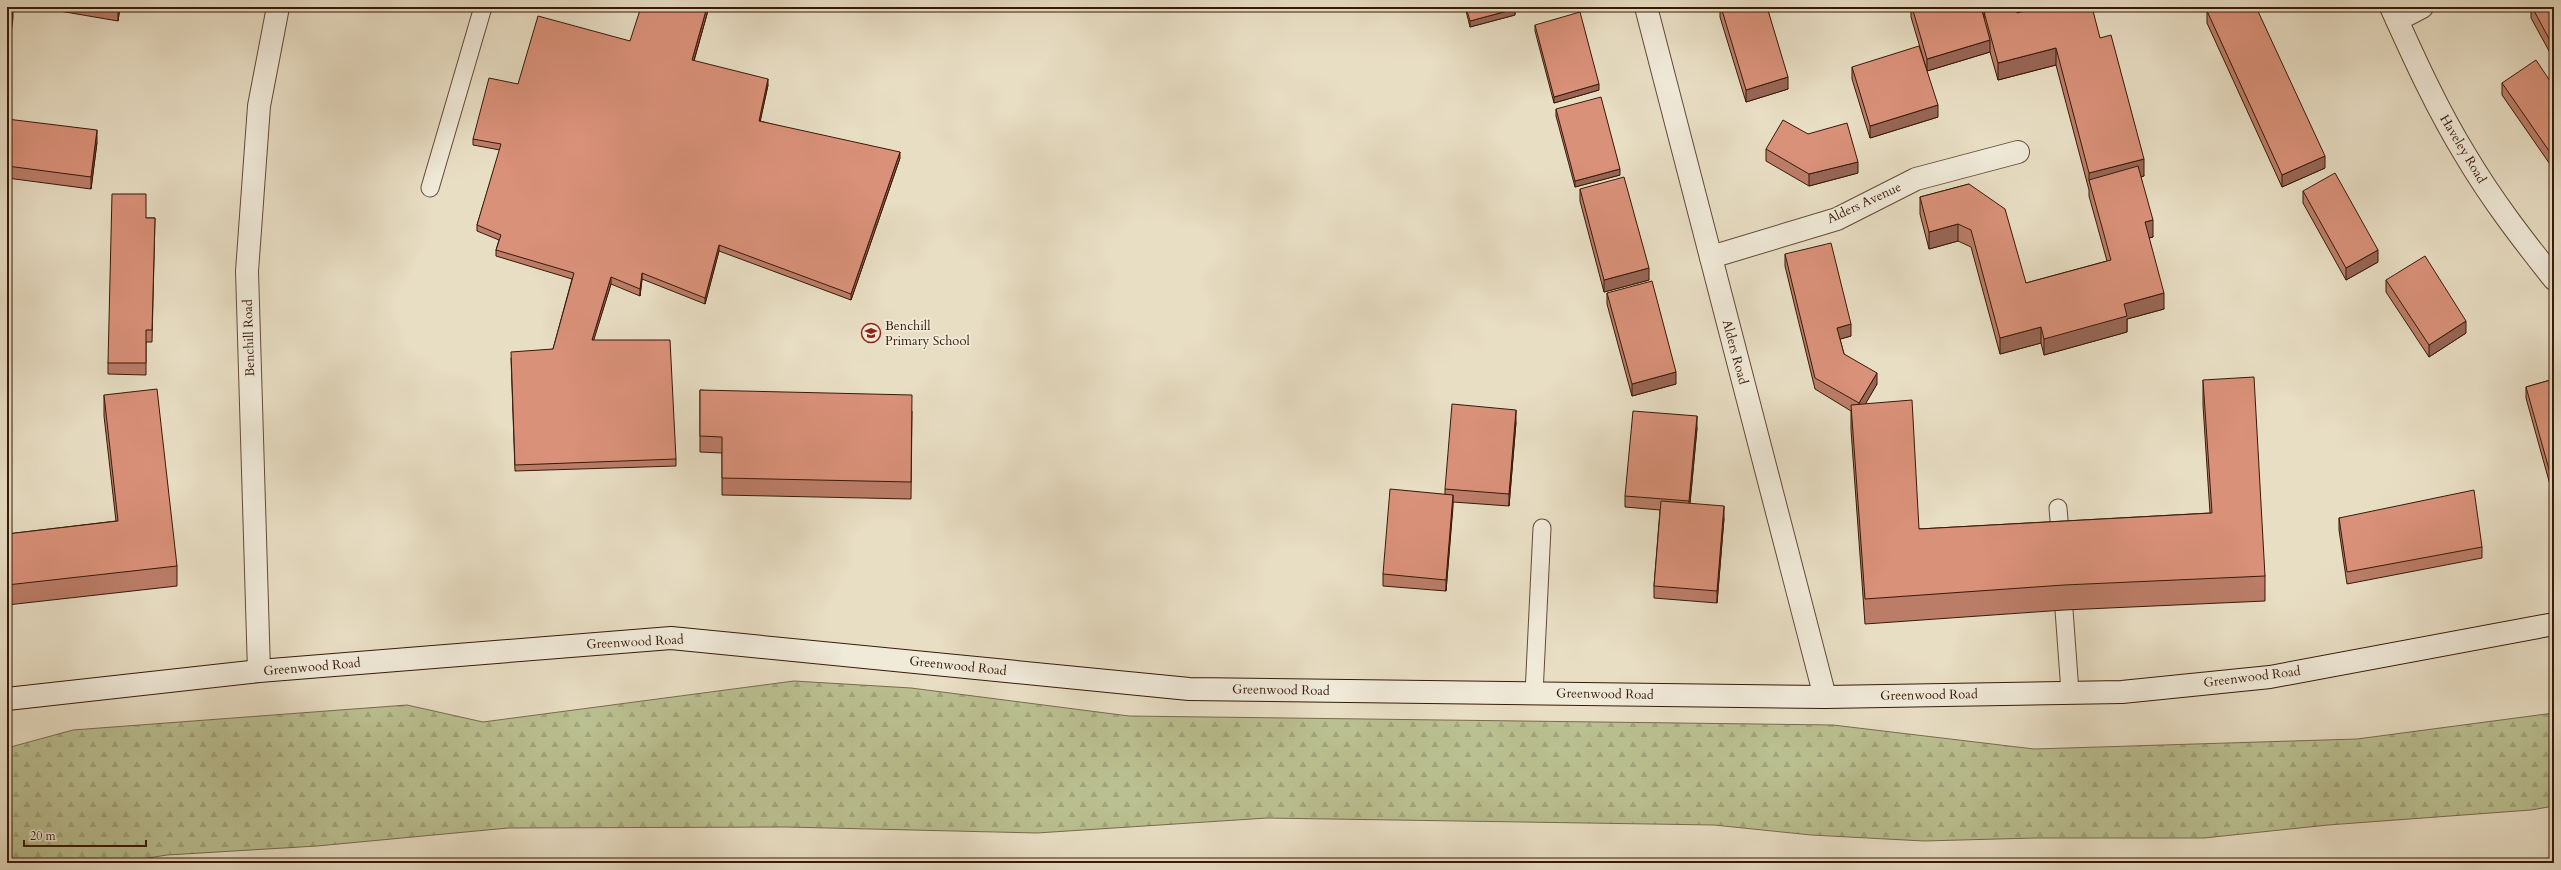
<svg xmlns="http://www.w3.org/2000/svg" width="2561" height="870" font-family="Cardo,serif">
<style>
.forest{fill:url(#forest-firs);stroke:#796c4c}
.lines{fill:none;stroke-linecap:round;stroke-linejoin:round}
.lane-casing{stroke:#644a36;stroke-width:19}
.street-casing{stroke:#644a36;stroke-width:24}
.secondary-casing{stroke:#381907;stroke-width:24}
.lane{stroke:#f0ead9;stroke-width:17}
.street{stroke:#f0ead9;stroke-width:22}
.secondary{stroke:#f0ead9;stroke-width:22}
.wall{fill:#bb7d68;stroke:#381907}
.shaded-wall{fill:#986655;stroke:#381907}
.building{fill:#d99179;stroke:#381907}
.labels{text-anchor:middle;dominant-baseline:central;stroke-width:3.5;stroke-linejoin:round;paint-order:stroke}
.street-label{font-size:13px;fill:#381907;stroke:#f0ead9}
.poi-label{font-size:13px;fill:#381907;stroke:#f0ead9;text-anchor:start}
</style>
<defs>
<pattern id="forest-firs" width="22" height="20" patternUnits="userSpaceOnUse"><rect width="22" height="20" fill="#bac091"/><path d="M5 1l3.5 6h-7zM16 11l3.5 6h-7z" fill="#a1a47c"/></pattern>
</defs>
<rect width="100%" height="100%" fill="#e8dec4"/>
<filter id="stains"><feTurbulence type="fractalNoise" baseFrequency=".005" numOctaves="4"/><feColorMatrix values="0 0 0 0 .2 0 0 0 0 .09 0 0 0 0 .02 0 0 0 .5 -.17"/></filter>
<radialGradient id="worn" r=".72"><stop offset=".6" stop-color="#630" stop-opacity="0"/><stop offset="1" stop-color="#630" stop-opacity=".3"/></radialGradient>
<path class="forest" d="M794 681 911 688 1129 716 1833 725 2034 749 2357 739 2554 713V806L2531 810 2328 825 2204 838H2034L1924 841 1811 835 1714 825 1267 818 1037 833 787 827 508 828 317 846 167 855 116 863H7V748L73 730 407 705 483 722Z"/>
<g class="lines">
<defs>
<g id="lane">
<path d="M430 188 483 7"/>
<path d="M2058 508 2061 544"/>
<path d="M2064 610 2070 692"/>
<path d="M1534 694 1542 528"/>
</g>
<g id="street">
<path d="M1646 7 1825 697"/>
<path d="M2391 7C2414 58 2437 109 2466 156 2492 200 2523 240 2554 279"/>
<path d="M2397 20 2422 7"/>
<path d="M1711 257 1837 219 1916 179 2018 152"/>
<path d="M259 671 247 271 259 106 278 7"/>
</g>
<path id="secondary" d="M7 699 259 671 671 638 1189 689 1825 697 2122 692 2270 677 2554 624"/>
</defs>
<use href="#lane" class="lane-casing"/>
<use href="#street" class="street-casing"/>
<use href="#secondary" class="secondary-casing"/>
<use href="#lane" class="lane"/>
<use href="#street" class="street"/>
<use href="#secondary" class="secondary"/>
</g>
<g class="wall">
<path d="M36 7H120L118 21Z"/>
<path d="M709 7 694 61 768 85 760 121 900 158 851 300 719 251 705 304 642 279 640 296 611 284 593 340 676 459V466L515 471 511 358 553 349 572 279 496 256V250L499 240 477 231V225L500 150 473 145V139L518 84 630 41Z"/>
<path d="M1465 7H1515V15L1470 27Z"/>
<path d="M1720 7H1767L1788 89 1746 102 1720 17Z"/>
<path d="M1911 7H1981L1984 18V12L2017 13 2100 38 2144 176 2141 177 2153 237 2149 238 2164 309 2127 319V332L2044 355 2041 343 2000 354 1971 247 1958 241 1929 249 1920 214V197L1969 184 2026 283 2107 261 2089 196V190L2056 65 1998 80 1990 52 1927 71 1911 17Z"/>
<path d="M2531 7H2554V60L2531 18Z"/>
<path d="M2207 11 2325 168 2282 187 2207 23Z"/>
<path d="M1535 25 1599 90 1554 103 1535 31Z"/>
<path d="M1852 67 1938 117 1870 138 1852 79Z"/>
<path d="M2502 83 2554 87V170L2502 95Z"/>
<path d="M1556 109 1620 175 1575 187 1556 116Z"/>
<path d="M7 119 97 142 91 189 7 178Z"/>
<path d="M1808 134 1858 173 1809 186 1766 161V149Z"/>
<path d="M1580 189 1649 280 1604 292 1580 201Z"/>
<path d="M2303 191 2378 262 2346 280 2303 203Z"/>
<path d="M146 218H155L152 342H146V375L108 374V363Z"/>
<path d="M1785 254 1851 336 1840 339 1844 354 1877 384 1865 404 1919 529 2210 513 2203 405V380L2265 576V601L2064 610 1865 624 1851 430V411L1815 389 1785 266Z"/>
<path d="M2386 280 2466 333 2429 357 2386 292Z"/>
<path d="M1607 293 1676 384 1632 396 1607 304Z"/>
<path d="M2554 379V499L2526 398V387Z"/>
<path d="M700 390 912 411 911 499 722 495V453L700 452Z"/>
<path d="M104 395 177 566V586L7 605V534L116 521 104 416Z"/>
<path d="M1516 422 1509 506 1453 502 1446 591 1383 586V574L1445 494V489Z"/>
<path d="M1697 428 1690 504 1724 518 1717 603 1654 598V586L1660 510 1625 507V496Z"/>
<path d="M2339 518 2482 547V558L2347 584 2339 530Z"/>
</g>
<g class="shaded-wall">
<path d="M13 7V18L7 65V53Z"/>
<path d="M118 7H120L118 21Z"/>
<path d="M707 7H709L692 67V60Z"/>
<path d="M1515 9V15L1470 27V21Z"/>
<path d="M1990 40V52L1927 71V59Z"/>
<path d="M2056 48V65L1998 80V63Z"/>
<path d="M1788 77V89L1746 102V90Z"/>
<path d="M768 79V85L759 127V121Z"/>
<path d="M1599 84V90L1554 103V97Z"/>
<path d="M1938 105V117L1870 138V126Z"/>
<path d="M97 130V142L91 189V177Z"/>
<path d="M900 152V158L851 300V294Z"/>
<path d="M2325 156V168L2282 187V175Z"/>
<path d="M2144 159V176L2092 189 2089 180V173Z"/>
<path d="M1858 162V173L1809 186V174Z"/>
<path d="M1620 169V175L1575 187V181Z"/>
<path d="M2153 220V237L2145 239V222Z"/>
<path d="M1958 224V241L1929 249V232Z"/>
<path d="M719 245V251L705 304V298Z"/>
<path d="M2378 250V262L2346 280V268Z"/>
<path d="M1649 268V280L1604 292V280Z"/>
<path d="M642 273V279L640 296V289Z"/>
<path d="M611 277V284L592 346V340Z"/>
<path d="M2164 293V309L2127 319V332L2044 355V339L2124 304Z"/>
<path d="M2466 321V333L2429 357V345Z"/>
<path d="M1851 324V336L1837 340V328Z"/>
<path d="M2041 327V343L2000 354V338Z"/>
<path d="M1676 372V384L1632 396V384Z"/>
<path d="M1877 373V384L1859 415V403Z"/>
<path d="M1516 410V422L1509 506V494Z"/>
<path d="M1697 416V428L1689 512V501Z"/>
<path d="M1453 495V507L1446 591V580Z"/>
<path d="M1724 506V518L1717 603V591Z"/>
</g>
<g class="building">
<path d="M7 7H13L7 53Z"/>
<path d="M105 7H118V9Z"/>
<path d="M641 7H707L692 60 768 79 759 121 900 152 851 294 719 245 705 298 642 273 640 289 611 277 592 340H670L676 459 515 465 511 352 553 349 574 273 496 250 501 235 477 225 501 144 473 139 489 78 518 84 538 16 630 41Z"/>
<path d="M1466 7H1515V9L1470 21Z"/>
<path d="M1721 7H1767L1788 77 1746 90Z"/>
<path d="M1912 7H1981L1990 40 1927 59Z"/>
<path d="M2005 7H2016L2017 13 2040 7H2092L2100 38 2111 35 2144 159 2089 173 2056 48 1998 63 1984 12Z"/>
<path d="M2216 7H2256L2325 156 2282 175 2207 11Z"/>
<path d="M2532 7H2554V48Z"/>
<path d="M1580 12 1599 84 1554 97 1535 25Z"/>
<path d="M1919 46 1938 105 1870 126 1852 67Z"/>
<path d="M2536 60 2554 87V158L2502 83Z"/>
<path d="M1601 97 1620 169 1575 181 1556 109Z"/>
<path d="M7 119 97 130 91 177 7 166Z"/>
<path d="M1783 120 1808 134 1847 123 1858 162 1809 174 1766 149Z"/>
<path d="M2138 166 2153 220 2145 222 2164 293 2124 304 2127 316 2044 339 2041 327 2000 338 1971 230 1958 224 1929 232 1920 197 1969 184 2005 209 2026 283 2111 260 2089 180Z"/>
<path d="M2335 173 2378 250 2346 268 2303 191Z"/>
<path d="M1624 177 1649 268 1604 280 1580 189Z"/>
<path d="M112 194H146V218H155L152 330H146V363H108Z"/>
<path d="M1831 243 1851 324 1837 328 1844 354 1877 373 1859 403 1815 378 1785 254Z"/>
<path d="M2425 256 2466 321 2429 345 2386 280Z"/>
<path d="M1652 281 1676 372 1632 384 1607 293Z"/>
<path d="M2254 377 2265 576 2064 585 1865 599 1851 405 1912 400 1919 529 2212 513 2203 380Z"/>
<path d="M2554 379V487L2526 387Z"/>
<path d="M157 389 177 566 7 585V534L118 521 104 395Z"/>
<path d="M700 390 912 395 911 482 722 478V437L700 436Z"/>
<path d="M1452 404 1516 410 1509 494 1445 489Z"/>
<path d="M1633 411 1697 416 1689 501 1625 496Z"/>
<path d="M1390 489 1453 495 1446 580 1383 574Z"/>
<path d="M2474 490 2482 547 2347 572 2339 518Z"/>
<path d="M1661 501 1724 506 1717 591 1654 586Z"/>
</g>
<defs>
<symbol id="school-ring" viewBox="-11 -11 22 22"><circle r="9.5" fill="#f0ead9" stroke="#8f2418" stroke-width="1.5"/><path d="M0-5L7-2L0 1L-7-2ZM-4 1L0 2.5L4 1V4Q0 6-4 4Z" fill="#8f2418"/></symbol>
</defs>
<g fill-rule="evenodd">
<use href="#school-ring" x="860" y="322" width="22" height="22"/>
</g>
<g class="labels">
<g class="street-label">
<text transform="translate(2463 149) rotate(59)">Haveley Road</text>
<text transform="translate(1864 203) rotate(-25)">Alders Avenue</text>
<text transform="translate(249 338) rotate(-92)">Benchill Road</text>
<text transform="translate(1735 352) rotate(75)">Alders Road</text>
<text transform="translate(635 642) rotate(-3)">Greenwood Road</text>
<text transform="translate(958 666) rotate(6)">Greenwood Road</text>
<text transform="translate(312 667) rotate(-5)">Greenwood Road</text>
<text transform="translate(2252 677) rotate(-7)">Greenwood Road</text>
<text transform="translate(1281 690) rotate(1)">Greenwood Road</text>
<text transform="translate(1605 694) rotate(1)">Greenwood Road</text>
<text transform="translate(1929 695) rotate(-1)">Greenwood Road</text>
</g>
<g class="poi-label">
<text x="885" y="326">Benchill<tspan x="885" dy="15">Primary School</tspan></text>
</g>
</g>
<rect width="2561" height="870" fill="none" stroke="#e8dec4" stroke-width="24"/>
<rect x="8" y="8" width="2545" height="854" fill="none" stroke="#381907" stroke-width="2"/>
<rect x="12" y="12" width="2537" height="846" fill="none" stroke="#381907"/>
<path d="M24 840v6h122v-6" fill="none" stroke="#381907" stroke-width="2"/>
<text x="30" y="840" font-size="12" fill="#381907" stroke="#f0ead9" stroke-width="3" paint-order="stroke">20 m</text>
<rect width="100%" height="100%" filter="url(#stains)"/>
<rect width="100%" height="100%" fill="url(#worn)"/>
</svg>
